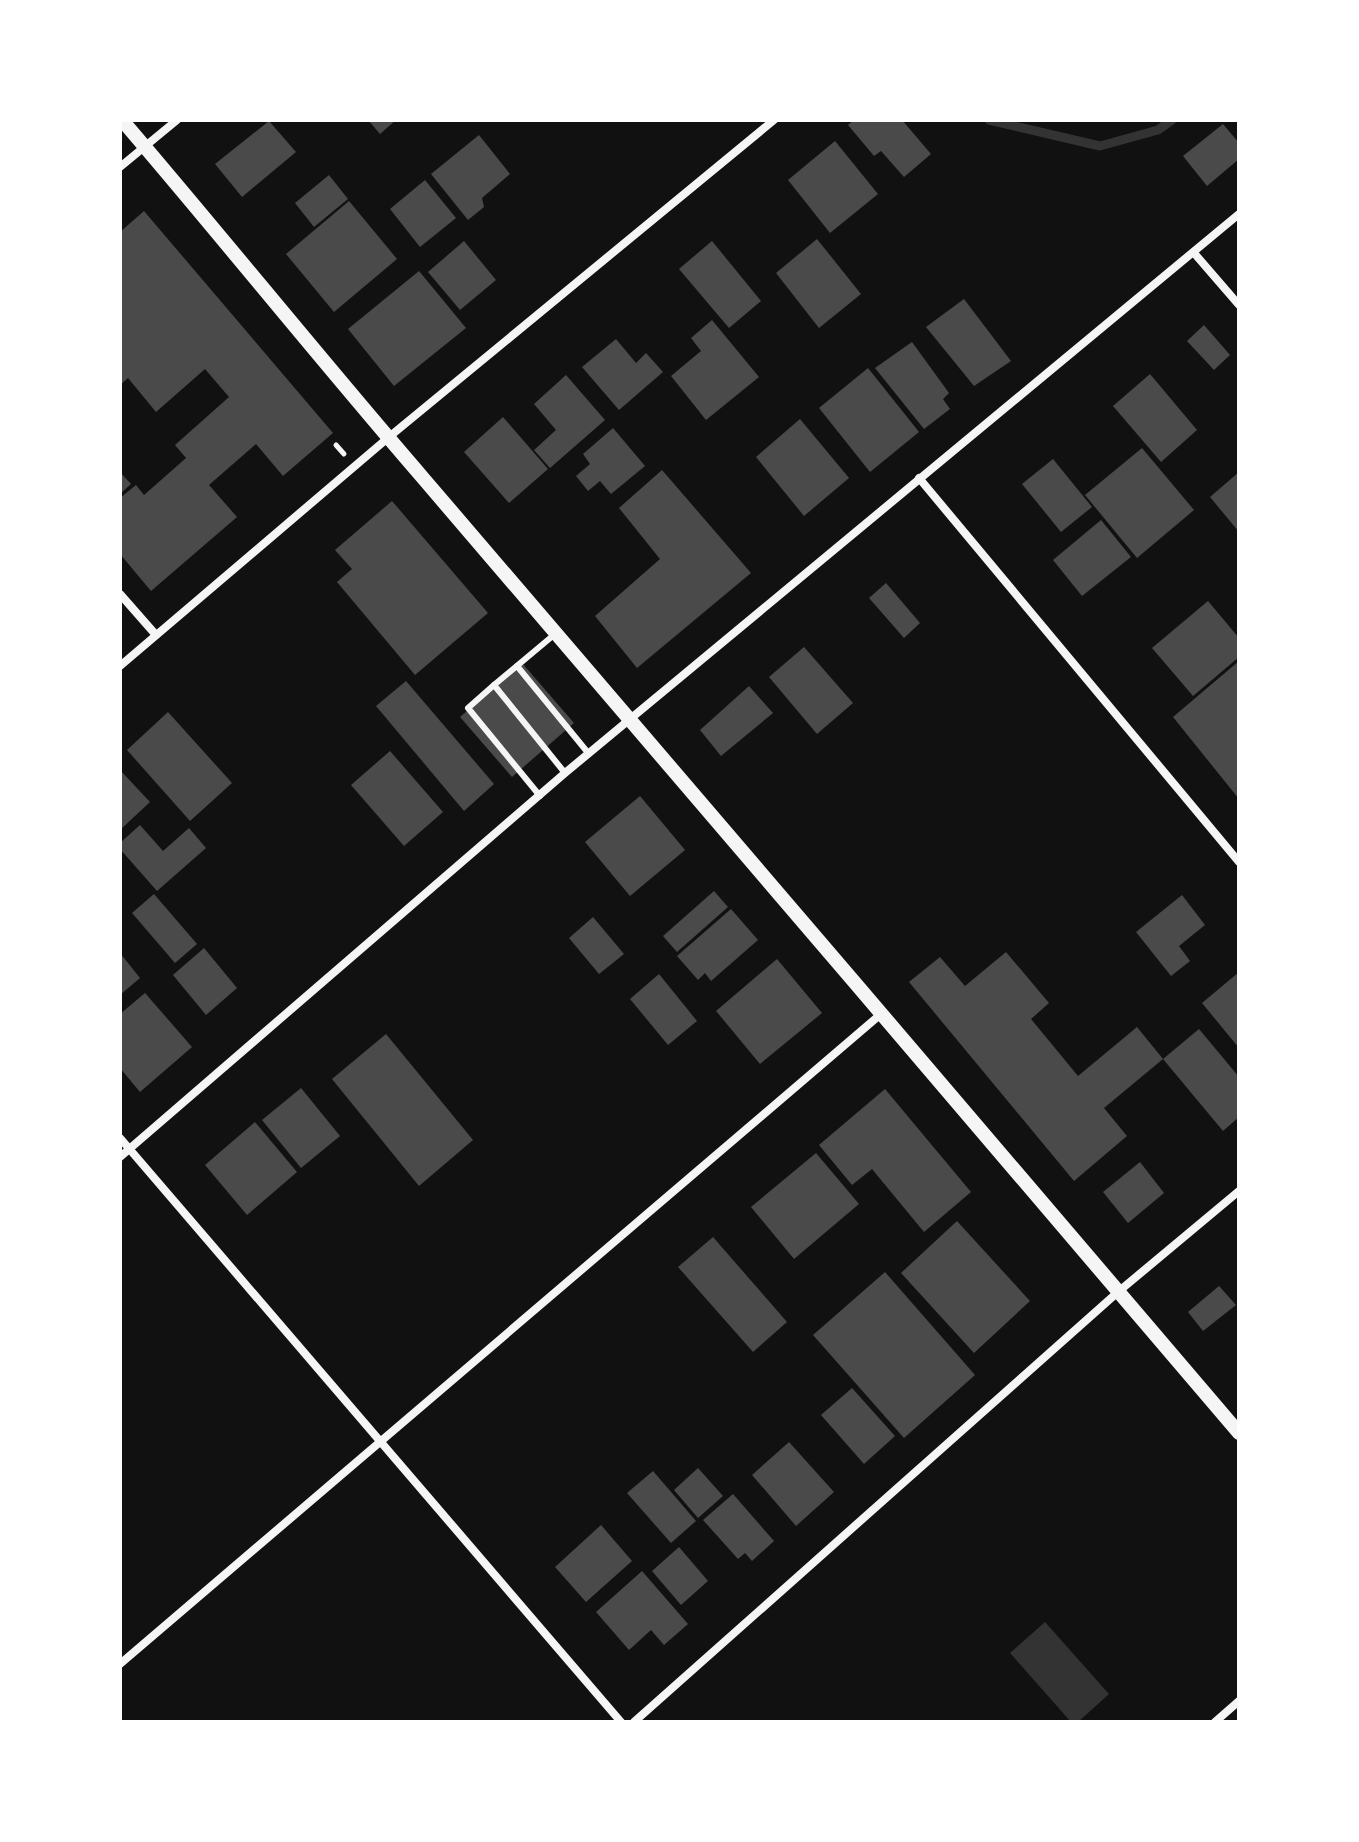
<svg xmlns="http://www.w3.org/2000/svg" width="1359" height="1842" font-family="Helvetica,sans-serif">
<style>
.water{fill:#333}
.lines{fill:none;stroke-linecap:round;stroke-linejoin:round}
.stream{stroke:#333;stroke-width:9}
.building{fill:#4a4a4a}
.path{stroke:#f5f5f5;stroke-width:5}
.service{stroke:#f5f5f5;stroke-width:6}
.minor{stroke:#f5f5f5;stroke-width:8}
.tertiary{stroke:#f5f5f5;stroke-width:14}
</style>
<rect width="100%" height="100%" fill="#111"/>
<path class="water" d="M1045 1622 1109 1694 1078 1722H1071L1010 1653Z"/>
<g class="lines">
<path class="stream" d="M989 120 1100 146 1158 130 1172 120"/>
</g>
<g class="building">
<path d="M368 120H396L380 134Z"/>
<path d="M854 120H902L931 154 904 177 881 151 874 156 848 125Z"/>
<path d="M269 121 296 152 242 197 215 164Z"/>
<path d="M1223 124 1239 143V159L1207 186 1183 156Z"/>
<path d="M479 135 510 174 482 198 484 207 468 220 431 174Z"/>
<path d="M835 141 878 194 830 233 788 180Z"/>
<path d="M329 175 348 199 314 227 295 203Z"/>
<path d="M425 180 456 218 420 247 390 209Z"/>
<path d="M349 201 397 259 334 312 286 254Z"/>
<path d="M144 211 333 433 283 476 256 444 209 485 237 517 151 591 120 554V498L136 485 144 495 186 458 175 445 229 397 205 369 156 412 128 378 120 385V232Z"/>
<path d="M817 239 861 294 819 328 776 273Z"/>
<path d="M464 241 496 280 460 310 428 272Z"/>
<path d="M712 241 761 301 729 328 679 269Z"/>
<path d="M419 271 466 328 394 386 348 329Z"/>
<path d="M964 299 1011 361 974 386 926 327Z"/>
<path d="M712 320 759 377 706 420 671 376 701 351 691 338Z"/>
<path d="M1204 325 1230 355 1214 370 1187 341Z"/>
<path d="M616 339 636 363 646 353 663 372 619 410 582 367Z"/>
<path d="M912 342 949 393 943 399 950 409 924 429 875 368Z"/>
<path d="M868 368 919 432 870 472 819 408Z"/>
<path d="M1150 374 1197 430 1161 462 1113 406Z"/>
<path d="M566 375 605 420 550 468 534 450 556 430 534 404Z"/>
<path d="M503 417 548 469 509 503 464 452Z"/>
<path d="M800 419 849 478 804 516 756 457Z"/>
<path d="M613 428 645 466 611 494 600 481 588 491 576 476 590 464 583 454Z"/>
<path d="M1142 448 1194 510 1137 558 1085 495Z"/>
<path d="M1053 459 1092 507 1061 532 1022 484Z"/>
<path d="M662 470 751 573 637 668 595 616 660 559 619 508Z"/>
<path d="M120 472 131 484 120 494Z"/>
<path d="M1239 472V532L1210 497Z"/>
<path d="M392 501 488 613 415 675 337 582 352 569 335 550Z"/>
<path d="M1101 520 1131 557 1082 596 1053 560Z"/>
<path d="M886 583 920 623 904 638 869 598Z"/>
<path d="M1208 601 1239 638V657L1193 696 1152 648Z"/>
<path d="M804 647 853 703 817 734 769 677Z"/>
<path d="M1239 661V799L1173 717Z"/>
<path d="M522 663 574 723 512 777 460 717Z"/>
<path d="M406 681 494 784 464 811 376 706Z"/>
<path d="M749 686 773 713 721 756 700 730Z"/>
<path d="M168 712 232 783 190 821 127 750Z"/>
<path d="M390 751 443 812 404 846 351 785Z"/>
<path d="M120 770 150 802 120 830Z"/>
<path d="M640 796 685 850 630 896 585 842Z"/>
<path d="M140 825 163 851 189 828 206 848 157 891 120 849V843Z"/>
<path d="M714 891 728 907 677 952 663 936Z"/>
<path d="M154 894 197 944 175 963 132 913Z"/>
<path d="M1182 895 1205 925 1179 946 1190 961 1171 976 1136 932Z"/>
<path d="M731 909 758 940 711 981 705 973 698 980 677 956Z"/>
<path d="M593 917 624 954 599 974 569 938Z"/>
<path d="M204 948 237 988 206 1015 173 975Z"/>
<path d="M1006 952 1049 1003 1031 1019 1078 1076 1137 1027 1163 1059 1104 1108 1127 1136 1074 1181 909 982 940 957 965 986Z"/>
<path d="M120 953 140 978 120 995Z"/>
<path d="M777 959 822 1013 760 1064 716 1011Z"/>
<path d="M1239 972V1048L1202 1003Z"/>
<path d="M659 974 697 1021 668 1045 630 999Z"/>
<path d="M145 993 192 1047 140 1092 120 1068V1014Z"/>
<path d="M1199 1029 1239 1077V1117L1223 1131 1163 1059Z"/>
<path d="M386 1034 473 1140 419 1186 332 1079Z"/>
<path d="M301 1088 340 1136 301 1168 262 1120Z"/>
<path d="M885 1089 971 1192 924 1232 872 1169 852 1185 819 1145Z"/>
<path d="M255 1122 297 1172 247 1215 205 1165Z"/>
<path d="M816 1153 859 1204 794 1259 751 1207Z"/>
<path d="M1140 1162 1164 1193 1128 1223 1103 1192Z"/>
<path d="M957 1221 1030 1301 974 1353 901 1273Z"/>
<path d="M713 1237 787 1322 753 1352 678 1267Z"/>
<path d="M885 1272 975 1375 904 1438 813 1335Z"/>
<path d="M1219 1286 1236 1305 1203 1331 1188 1312Z"/>
<path d="M852 1388 895 1436 864 1464 821 1415Z"/>
<path d="M789 1442 834 1492 796 1526 752 1475Z"/>
<path d="M698 1468 723 1496 698 1518 674 1490Z"/>
<path d="M653 1471 696 1521 671 1543 627 1493Z"/>
<path d="M733 1494 774 1541 752 1561 745 1553 738 1559 703 1520Z"/>
<path d="M601 1525 632 1561 586 1602 555 1567Z"/>
<path d="M679 1547 708 1581 681 1605 652 1571Z"/>
<path d="M642 1571 688 1624 664 1645 651 1630 629 1650 596 1612Z"/>
</g>
<g class="lines">
<path class="path" d="M336 445 344 454"/>
<g class="service">
<path d="M555 634 494 685 565 773"/>
<path d="M517 666 589 754"/>
<path d="M494 685 468 708 540 796"/>
</g>
<g class="minor">
<path d="M120 167 177 120"/>
<path d="M1194 253 1239 305"/>
<path d="M919 478 1239 862"/>
<path d="M120 594 156 635"/>
<path d="M120 666 389 437 774 120"/>
<path d="M120 1138 621 1722"/>
<path d="M120 1157 565 773 1239 214"/>
<path d="M120 1664 881 1014"/>
<path d="M634 1722 1118 1292 1239 1191"/>
<path d="M1215 1722 1239 1701"/>
</g>
<path class="tertiary" d="M122 120C223 238 321 360 423 478 696 795 967 1115 1239 1433"/>
</g>
<rect width="1359" height="1842" fill="none" stroke="#ffffff" stroke-width="244"/>
</svg>
